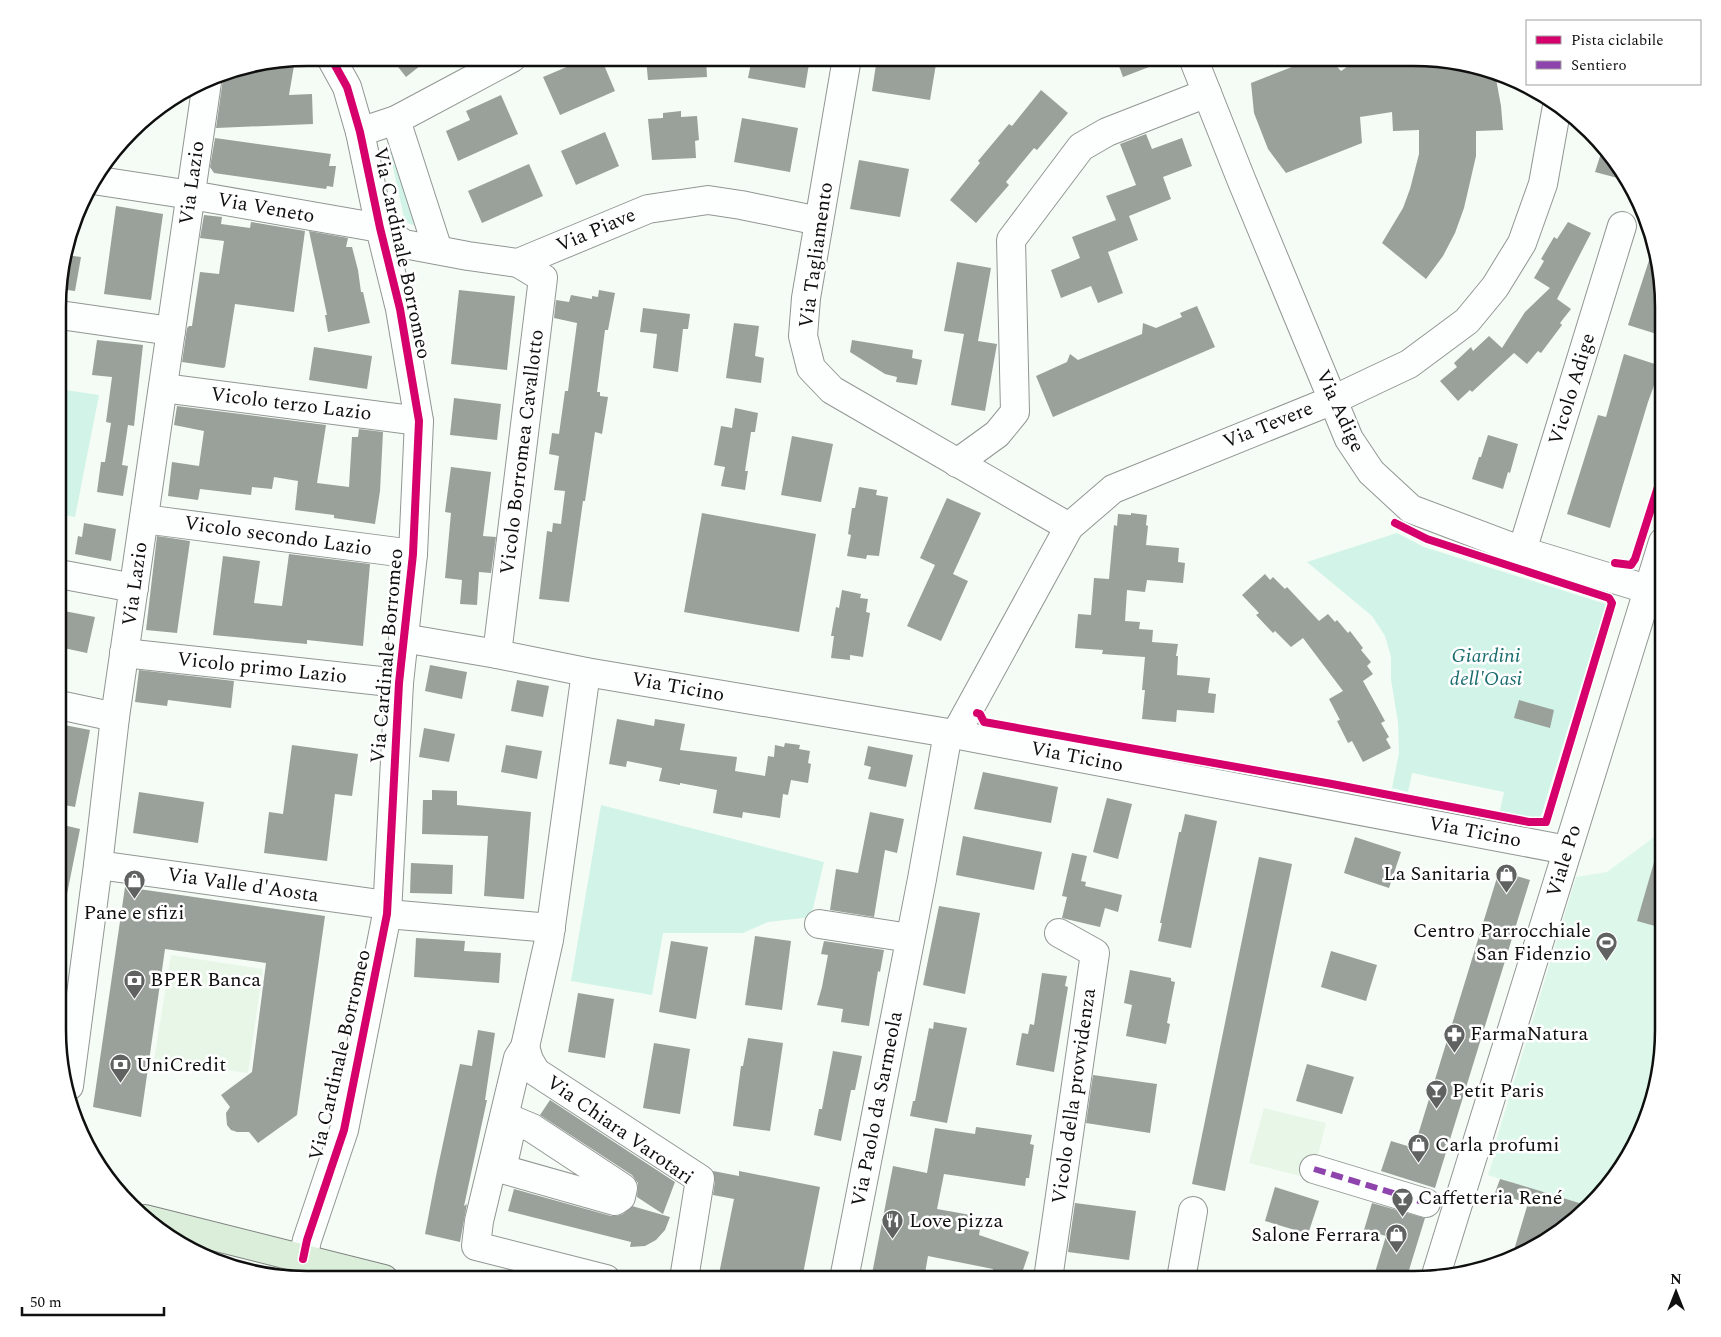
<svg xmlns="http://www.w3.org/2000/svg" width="1721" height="1337" font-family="Spectral,serif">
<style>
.green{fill:#d2f4e8}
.pitch{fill:#ddf8eb}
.plaza{fill:#e8f6e8}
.building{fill:#9aa09a}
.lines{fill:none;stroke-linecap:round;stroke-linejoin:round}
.minor-casing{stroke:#929693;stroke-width:30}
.major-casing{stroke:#7f8380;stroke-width:30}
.minor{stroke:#fdfffe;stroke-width:28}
.major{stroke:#daeed9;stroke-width:28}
.quiet{stroke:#8e44ad;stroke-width:6;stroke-dasharray:12 6;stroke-linecap:butt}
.cycleway-casing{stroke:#fff;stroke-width:11}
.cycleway{stroke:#d6006c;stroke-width:8}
.labels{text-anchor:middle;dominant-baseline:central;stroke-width:5;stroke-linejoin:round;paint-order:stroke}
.street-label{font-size:20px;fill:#0f0f0f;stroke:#fff}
.park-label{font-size:20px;font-style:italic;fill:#196c6e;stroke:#fff}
.poi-label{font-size:20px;fill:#0f0f0f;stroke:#fff;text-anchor:start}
.rim{fill:none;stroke:#0f0f0f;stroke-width:2.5}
</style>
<rect width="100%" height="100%" fill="#f4fcf5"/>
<g class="green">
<path d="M393 145 416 226 405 222 389 149Z"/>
<path d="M59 389 99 395 75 517 59 514Z"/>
<path d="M1397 533 1424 547 1606 604 1540 819 1500 811 1504 792 1412 773 1408 792 1392 788 1399 753 1398 723 1391 679V657L1385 636 1372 616 1307 562Z"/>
<path d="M601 805 824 862 811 917 768 922 743 933H663L652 995 571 981Z"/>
</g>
<path class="pitch" d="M1657 835 1663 836V1046L1644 1126 1601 1195 1589 1206 1488 1175 1498 1144 1496 1141 1576 877 1607 872Z"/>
<g class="plaza">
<path d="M171 955 263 969 248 1073 154 1060Z"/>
<path d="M1264 1108 1326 1123 1312 1179 1249 1163Z"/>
</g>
<g class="building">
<path d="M391 58H430L406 77Z"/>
<path d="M588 58H601L615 91 560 115 543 77Z"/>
<path d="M646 58H706L707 77 648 80Z"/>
<path d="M752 58H810L805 88 748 78Z"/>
<path d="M877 58H937L930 100 872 91Z"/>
<path d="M1116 58H1170V59L1123 77Z"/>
<path d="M1315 58H1329L1341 71 1360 58H1430L1495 73 1501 106 1503 130 1476 131V156L1464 208 1455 233 1443 256 1426 279 1382 243 1403 208 1410 189 1419 154V130L1393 131 1392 112 1360 117 1362 143 1286 173 1268 149 1254 113 1251 83Z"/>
<path d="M295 60 289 95 312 94 313 124 216 128 224 72Z"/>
<path d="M1041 90 1068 113 1037 150 1034 148 1006 182 1009 185 976 223 950 200 980 163 978 161 1009 124 1012 126Z"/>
<path d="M501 95 518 134 458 161 446 131 470 120 466 111Z"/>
<path d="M681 111V117L697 116 699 140 695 141 696 158 652 160 648 119 663 118V113Z"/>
<path d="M742 118 798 128 790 172 734 162Z"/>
<path d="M605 132 619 166 576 185 561 151Z"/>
<path d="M1146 134 1152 149 1182 138 1192 166 1163 177 1171 199 1129 216 1138 240 1108 252 1123 293 1098 303 1091 286 1061 298 1051 270 1080 258 1072 237 1116 220 1106 196 1136 185 1120 144Z"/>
<path d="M215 138 331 154 329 166H336L333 187 327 186 326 189 214 173 210 167Z"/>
<path d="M1602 150 1618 171 1625 180 1595 172Z"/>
<path d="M859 160 909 169 900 217 850 209Z"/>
<path d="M529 164 543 196 482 223 468 191Z"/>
<path d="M116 206 163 214 151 300 104 294Z"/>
<path d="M204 215 222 217 221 224 250 228 251 222 305 231 294 312 235 304 225 367 223 368 182 362 187 328 189 326H192L200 272 219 274 224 241 200 238Z"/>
<path d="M1568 222 1591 233 1557 299 1571 309 1560 323 1562 325 1541 353 1538 351 1527 364 1514 353 1472 392 1470 390 1458 401 1440 381 1457 367 1454 363 1471 347 1473 351 1489 336 1502 348 1525 312 1550 288 1534 278 1544 261 1541 259 1554 237 1557 239Z"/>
<path d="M309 231 348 238 346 247H352L358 270 361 292H363L370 323 328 332 325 315H327Z"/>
<path d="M1654 245 1659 258 1664 307 1663 336 1628 325Z"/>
<path d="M66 255 81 257 75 291 60 289V274Z"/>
<path d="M957 262 991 268 978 341 997 344 985 411 951 405 964 334 944 331Z"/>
<path d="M459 290 515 296 507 370 451 364Z"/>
<path d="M599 290 615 293 608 330H605L597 392H600V396L608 397 602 434 595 432 585 501H583L569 602 539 599 547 531 552 532 553 523 561 524 565 491 554 490 559 456 549 454 552 433 559 434 565 391H568L577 323 554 318 556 300 569 302 571 295 592 299V296L598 297Z"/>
<path d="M1197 306 1215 347 1053 417 1036 376 1067 362 1070 354 1078 360 1142 334 1143 323 1156 328 1182 317 1180 313Z"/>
<path d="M643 308 690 314 688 329H683L678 372 653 368 657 334 640 332Z"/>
<path d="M734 323 759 326 755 356 764 358 761 383 726 378Z"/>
<path d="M97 340 143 345 134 426 128 425 122 465 128 466 123 496 97 492 101 462H105L111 423 106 422 112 377 92 375Z"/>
<path d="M852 340 913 350 912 358 922 360 917 385 896 382 897 377 885 374 850 352Z"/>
<path d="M314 347 372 356 367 389 309 380Z"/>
<path d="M1624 354 1661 366 1648 402 1610 528 1567 514 1598 415 1606 417Z"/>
<path d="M454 398 501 404 497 440 450 435Z"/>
<path d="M177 406 326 425 317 483 349 487 352 437H358L359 429 383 432 380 491 375 524 334 518V515L295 510 298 481 274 477 272 489 252 487 251 495 200 489 198 500 168 496 172 462 199 466 204 431 174 425Z"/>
<path d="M735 408 758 413 755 432H751L745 471H748L745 490 721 486 725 467 714 465 721 426 732 428Z"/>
<path d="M1488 435 1518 444 1510 473 1508 472 1503 489 1472 479 1479 457H1481Z"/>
<path d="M792 436 833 444 821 502 781 495Z"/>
<path d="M451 467 491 472 483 536 496 537 491 573 479 572 477 605 460 604 462 580 445 578 451 513 445 512Z"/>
<path d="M859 487 877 490 876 495 888 497 879 556 867 555 866 559 847 556 851 535 848 534 852 508H855Z"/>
<path d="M947 498 981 513 953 574 968 581 941 641 907 626 935 565 920 558Z"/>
<path d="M702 513 816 534 799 632 684 612Z"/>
<path d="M1131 513 1147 515 1146 525 1148 526 1146 545 1179 548 1178 562 1185 563 1183 583 1147 580 1145 592 1127 590 1125 621 1140 622 1139 629 1153 630 1152 642 1178 644 1176 656H1178L1177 675 1210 678 1208 693 1216 694 1214 713 1177 710 1176 722 1142 719 1145 690H1142L1145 657 1102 654 1103 650 1075 648 1078 614 1091 615 1094 578 1109 579 1114 525 1117 526 1118 514 1131 515Z"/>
<path d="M84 523 116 529 111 561 75 554 78 536 82 537Z"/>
<path d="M157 536 190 541 177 633 146 630Z"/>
<path d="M289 554 370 564 363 646 307 640V644L213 635 223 556 260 561 254 603 282 606Z"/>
<path d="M1265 574 1270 580 1273 577 1285 589 1287 587 1319 621 1328 614 1335 622 1337 620 1348 633 1350 631 1363 648 1361 650 1371 662 1367 666 1373 674 1363 681 1385 721 1381 723 1389 737 1386 739 1391 748 1363 762 1352 741 1348 743 1337 721 1340 720 1329 699 1343 691 1303 638 1291 647 1275 631 1273 633 1256 615 1259 613 1242 595Z"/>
<path d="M842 590 861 594 860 598 868 599 866 612 870 613 863 657 850 655V660L831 658 834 636H831L836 607 839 608Z"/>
<path d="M59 610 95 617 87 653 59 647Z"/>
<path d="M430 665 467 672 462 699 425 691Z"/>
<path d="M139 670 234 681 231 708 168 700 167 706 135 702Z"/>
<path d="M517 680 549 686 543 717 511 711Z"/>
<path d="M1519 700 1554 710 1550 728 1514 718Z"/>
<path d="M617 719 654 726 655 719 685 724 680 750 737 757 735 771 765 776 768 756 774 757 775 745 784 747 785 743 800 745 799 749 810 751 808 763 811 764 808 783 791 780 788 795 783 794 780 818 743 812 742 818 713 813 717 790 680 783V785L659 781 662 768 627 761 626 767 609 764Z"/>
<path d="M59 724 90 730 75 807 59 804Z"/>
<path d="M424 728 455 734 449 762 419 757Z"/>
<path d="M292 745 358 754 352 796 335 794 327 861 264 853 269 812 283 814Z"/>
<path d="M506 745 542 751 537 779 501 772Z"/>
<path d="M868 746 913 755 906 787 868 779 871 767 864 765Z"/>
<path d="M983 772 1058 787 1051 823 974 809Z"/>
<path d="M432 790 457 791V805L531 812 524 899 484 896 488 836 422 834 423 800H432Z"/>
<path d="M139 792 204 802 198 843 133 833Z"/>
<path d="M1107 798 1132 804 1118 859 1093 852Z"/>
<path d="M870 812 904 819 897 853 885 850 874 917 830 910 836 869 858 873Z"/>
<path d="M1185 814 1217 821 1191 948 1158 941 1162 923H1160L1179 832H1181Z"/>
<path d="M59 824 80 829 66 899 58 898Z"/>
<path d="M963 836 1042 852 1034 890 956 875Z"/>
<path d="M1355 837 1401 852 1389 888 1344 873Z"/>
<path d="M1659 845H1663V899L1655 926 1637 921Z"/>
<path d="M1072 853 1087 856 1081 881 1086 882 1085 886 1122 895 1118 912 1105 908 1100 927 1062 918 1067 897 1062 896Z"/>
<path d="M1259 857 1292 864 1225 1191 1192 1184Z"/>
<path d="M411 863 453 865 452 894 410 893Z"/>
<path d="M1499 871 1530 880 1435 1188 1381 1171 1391 1141 1414 1148Z"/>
<path d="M125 887 325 916 297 1115 258 1143 249 1132H237L231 1130 227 1125 226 1113 230 1107 221 1095 252 1072 266 963 165 949 141 1117 93 1107Z"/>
<path d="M939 906 980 913 965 994 923 985Z"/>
<path d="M755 936 791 941 782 1010 745 1005Z"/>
<path d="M416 938 465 941 464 951 501 953 499 983 414 977Z"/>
<path d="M671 941 708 947 696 1019 659 1012Z"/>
<path d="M824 941 884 950 880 972 878 971 869 1026 841 1022 843 1009 817 1005 822 987 828 955 821 954Z"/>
<path d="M1331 951 1377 965 1366 1001 1321 987Z"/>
<path d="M1130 970 1171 978V981L1175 982 1167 1023 1170 1024 1166 1044 1126 1036 1132 1005 1124 1003Z"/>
<path d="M1042 973 1067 976 1065 986 1068 987 1054 1072 1016 1065 1022 1033 1028 1034 1030 1024 1034 1025Z"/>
<path d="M578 993 614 999 605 1058 568 1052Z"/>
<path d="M934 1022 967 1028 947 1123 910 1116 913 1101H915L929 1028 933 1029Z"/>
<path d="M478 1030 495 1033 485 1100H487L464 1206 467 1204 460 1242 425 1234 436 1176 460 1064 472 1066Z"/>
<path d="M748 1038 783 1043 770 1131 733 1126 741 1066H743Z"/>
<path d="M654 1043 690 1049 680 1114 643 1108Z"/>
<path d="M833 1051 862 1056 855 1090H851L841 1141 814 1135 819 1109H822Z"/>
<path d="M1307 1064 1354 1077 1342 1114 1296 1101Z"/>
<path d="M1093 1075 1157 1084 1150 1133 1086 1123Z"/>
<path d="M550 1100 675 1182 663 1214 637 1197 638 1183 632 1175 540 1115Z"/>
<path d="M976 1127 1032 1135 1030 1144 1034 1145 1029 1178H1026L1025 1186 944 1174 937 1209 982 1217 979 1235 1029 1252 1020 1279H1002L991 1276 993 1269 928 1256 924 1279H871L893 1166 927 1173 935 1128 975 1134Z"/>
<path d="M713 1171 739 1176V1171L820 1187 802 1279H718L734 1199 713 1195 715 1181Z"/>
<path d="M1500 1179 1514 1183 1589 1206 1566 1228 1511 1260 1528 1203 1495 1193Z"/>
<path d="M1275 1187 1319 1201 1308 1234 1265 1221Z"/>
<path d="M514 1189 611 1216H617L623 1214 632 1206 670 1217 665 1230 656 1240 645 1246 630 1247 631 1242 508 1211Z"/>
<path d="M1075 1203 1136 1211 1129 1260 1068 1252Z"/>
<path d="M1372 1203 1425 1218 1406 1280 1373 1279 1386 1236 1364 1230Z"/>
</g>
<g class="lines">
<defs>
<g id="minor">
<path d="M847 58 806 298 803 336 811 368 832 390 1069 527"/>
<path d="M1193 58 1241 179 1349 439 1371 472 1411 509 1522 551 1663 594"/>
<path d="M396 120 438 250"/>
<path d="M360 132 396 120 512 58"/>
<path d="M93 180 191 195 380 228 404 244 468 256 518 263 648 209 708 200 741 205 819 221"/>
<path d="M60 315 171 331"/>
<path d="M163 388 419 421"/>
<path d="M957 463 997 434 1015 412 1011 240 1081 147 1107 132 1207 93"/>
<path d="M144 519 413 554"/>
<path d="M1522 551 1622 226"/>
<path d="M59 574 134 588"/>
<path d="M403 638 497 654 586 672 948 733 1567 850"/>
<path d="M124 653 399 683"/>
<path d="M497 654 543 278 518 263"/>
<path d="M586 672 549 940 525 1047 518 1058 479 1221 476 1246 606 1279"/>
<path d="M59 705 115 717"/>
<path d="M955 735 1069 527 1113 489 1333 400 1375 380 1409 364 1467 321 1495 287 1522 243 1543 184 1557 106"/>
<path d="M98 865 387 905"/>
<path d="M387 914 551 928"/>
<path d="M819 924 910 938"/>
<path d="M525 1047 529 1060 536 1072 700 1179 684 1279"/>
<path d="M69 1086 98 865 115 717 207 82"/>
<path d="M513 1120 532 1128 623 1188 621 1197 615 1201 502 1169Z"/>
<path d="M1314 1169 1426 1203"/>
<path d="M303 1259 307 1240 344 1130 387 914 399 683 413 554 419 421 400 309 380 228 360 132 347 87 331 58"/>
<path d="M1436 1275 1663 542"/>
<path d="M844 1279 922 879 948 733"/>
<path d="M1048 1279 1095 953 1059 933"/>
<path d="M1181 1279 1193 1211"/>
</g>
<path id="major" d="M145 1219 384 1279"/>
</defs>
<use href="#minor" class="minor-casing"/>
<use href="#major" class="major-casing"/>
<use href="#minor" class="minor"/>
<use href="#major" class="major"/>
<g class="quiet">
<path d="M1314 1169 1426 1203"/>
<path d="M1436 1274 1437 1275"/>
</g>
<defs>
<g id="cycleway">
<path d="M1615 563 1631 565 1635 559 1663 471"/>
<path d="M977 713 980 714 984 722 1332 784 1529 822H1546L1612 603 1609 598 1427 539 1395 523"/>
<path d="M303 1259 307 1240 344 1130 387 914 399 683 413 554 419 421 400 309 380 228 360 132 347 87 331 58"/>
</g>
</defs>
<use href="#cycleway" class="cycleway-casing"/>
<use href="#cycleway" class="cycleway"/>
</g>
<defs>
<symbol id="shop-pin" viewBox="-11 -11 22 30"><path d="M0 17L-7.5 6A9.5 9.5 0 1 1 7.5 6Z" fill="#5f6260" stroke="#fff"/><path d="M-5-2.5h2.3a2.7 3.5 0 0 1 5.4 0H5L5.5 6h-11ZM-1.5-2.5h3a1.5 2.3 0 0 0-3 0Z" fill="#fff"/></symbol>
<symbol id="stadium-pin" viewBox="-11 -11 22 30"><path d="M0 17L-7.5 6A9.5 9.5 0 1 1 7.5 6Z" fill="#5f6260" stroke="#fff"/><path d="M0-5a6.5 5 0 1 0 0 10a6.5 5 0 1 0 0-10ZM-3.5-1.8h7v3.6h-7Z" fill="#fff"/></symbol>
<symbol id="bank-pin" viewBox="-11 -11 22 30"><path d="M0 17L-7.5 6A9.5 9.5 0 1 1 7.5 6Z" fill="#5f6260" stroke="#fff"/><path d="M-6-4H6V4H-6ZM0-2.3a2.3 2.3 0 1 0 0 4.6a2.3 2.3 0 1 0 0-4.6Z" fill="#fff"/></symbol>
<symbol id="pharmacy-pin" viewBox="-11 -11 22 30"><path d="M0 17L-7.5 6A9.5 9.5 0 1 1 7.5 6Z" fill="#5f6260" stroke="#fff"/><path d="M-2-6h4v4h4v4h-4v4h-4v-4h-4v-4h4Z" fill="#fff"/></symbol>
<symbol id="bar-pin" viewBox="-11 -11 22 30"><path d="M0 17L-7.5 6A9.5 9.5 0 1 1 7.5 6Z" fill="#5f6260" stroke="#fff"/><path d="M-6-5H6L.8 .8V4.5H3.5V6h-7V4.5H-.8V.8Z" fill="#fff"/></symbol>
<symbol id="restaurant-pin" viewBox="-11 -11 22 30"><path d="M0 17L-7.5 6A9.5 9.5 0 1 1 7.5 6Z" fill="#5f6260" stroke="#fff"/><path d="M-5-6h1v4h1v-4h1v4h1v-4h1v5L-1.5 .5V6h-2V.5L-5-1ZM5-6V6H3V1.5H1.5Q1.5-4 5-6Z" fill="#fff"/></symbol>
</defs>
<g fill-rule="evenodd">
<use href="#shop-pin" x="1494" y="862" width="25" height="34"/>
<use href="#shop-pin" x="122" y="868" width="25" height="34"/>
<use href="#stadium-pin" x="1594" y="930" width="25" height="34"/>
<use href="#bank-pin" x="122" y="968" width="25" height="34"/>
<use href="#pharmacy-pin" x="1442" y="1022" width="25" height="34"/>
<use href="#bank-pin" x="108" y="1052" width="25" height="34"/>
<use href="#bar-pin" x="1424" y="1078" width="25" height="34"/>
<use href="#shop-pin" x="1406" y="1132" width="25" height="34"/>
<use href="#bar-pin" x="1390" y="1186" width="25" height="34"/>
<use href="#restaurant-pin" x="880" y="1208" width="25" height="34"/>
<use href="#shop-pin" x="1384" y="1222" width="25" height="34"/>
</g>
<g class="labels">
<g class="street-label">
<text transform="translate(192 183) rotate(-82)">Via Lazio</text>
<text transform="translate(266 208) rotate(10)">Via Veneto</text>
<text transform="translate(596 230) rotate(-23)">Via Piave</text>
<text transform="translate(402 253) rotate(78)">Via Cardinale Borromeo</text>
<text transform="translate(816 255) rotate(-82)">Via Tagliamento</text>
<text transform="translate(1572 389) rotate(-73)">Vicolo Adige</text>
<text transform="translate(291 404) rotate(7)">Vicolo terzo Lazio</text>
<text transform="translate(1340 411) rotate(65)">Via Adige</text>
<text transform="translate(1268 425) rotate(-22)">Via Tevere</text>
<text transform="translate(522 452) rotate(-83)">Vicolo Borromea Cavallotto</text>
<text transform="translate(278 536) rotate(8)">Vicolo secondo Lazio</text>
<text transform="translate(135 584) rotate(-82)">Via Lazio</text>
<text transform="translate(387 656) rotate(-85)">Via Cardinale Borromeo</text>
<text transform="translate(262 668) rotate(6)">Vicolo primo Lazio</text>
<text transform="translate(678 687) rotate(10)">Via Ticino</text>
<text transform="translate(1077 757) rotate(11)">Via Ticino</text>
<text transform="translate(1475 832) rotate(11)">Via Ticino</text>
<text transform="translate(1564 861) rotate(-73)">Viale Po</text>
<text transform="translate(243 885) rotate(8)">Via Valle d'Aosta</text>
<text transform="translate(340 1055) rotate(-77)">Via Cardinale Borromeo</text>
<text transform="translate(1074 1096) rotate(-82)">Vicolo della provvidenza</text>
<text transform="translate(877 1109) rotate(-79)">Via Paolo da Sarmeola</text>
<text transform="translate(620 1130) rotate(35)">Via Chiara Varotari</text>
</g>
<g class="park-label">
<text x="1486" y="656">Giardini<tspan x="1486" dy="23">dell'Oasi</tspan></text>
</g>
<g class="poi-label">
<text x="1490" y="874" text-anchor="end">La Sanitaria</text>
<text x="134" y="913" text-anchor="middle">Pane e sfizi</text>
<text x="1591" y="931" text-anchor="end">Centro Parrocchiale<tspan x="1591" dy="23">San Fidenzio</tspan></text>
<text x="150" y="980">BPER Banca</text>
<text x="1470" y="1034">FarmaNatura</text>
<text x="136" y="1065">UniCredit</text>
<text x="1452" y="1091">Petit Paris</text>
<text x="1435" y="1145">Carla profumi</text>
<text x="1418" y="1198">Caffetteria René</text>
<text x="909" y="1221">Love pizza</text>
<text x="1380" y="1235" text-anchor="end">Salone Ferrara</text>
</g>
</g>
<path d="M0 0H1721V1337H0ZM307 66H1414A241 241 0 0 1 1655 307V1030A241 241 0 0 1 1414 1271H307A241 241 0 0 1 66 1030V307A241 241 0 0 1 307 66Z" fill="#fff" fill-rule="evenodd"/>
<path class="rim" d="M307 66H1414A241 241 0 0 1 1655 307V1030A241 241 0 0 1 1414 1271H307A241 241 0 0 1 66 1030V307A241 241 0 0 1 307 66Z"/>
<rect x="1526" y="20" width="175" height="65" fill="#ffffff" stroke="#9f9f9f"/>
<rect x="1536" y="36" width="25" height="8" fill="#d6006c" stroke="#9f9f9f"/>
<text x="1571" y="45" font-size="15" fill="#0f0f0f">Pista ciclabile</text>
<rect x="1536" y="61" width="25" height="8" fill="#8e44ad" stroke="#9f9f9f"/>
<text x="1571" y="70" font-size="15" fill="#0f0f0f">Sentiero</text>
<g transform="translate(1676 1292)" stroke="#ffffff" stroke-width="4" paint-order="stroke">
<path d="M0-4L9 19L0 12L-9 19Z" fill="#0f0f0f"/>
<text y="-8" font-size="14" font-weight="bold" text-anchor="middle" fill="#0f0f0f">N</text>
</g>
<path d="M22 1307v8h142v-8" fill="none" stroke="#0f0f0f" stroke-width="2.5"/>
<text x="30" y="1307" font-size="15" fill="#0f0f0f" stroke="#ffffff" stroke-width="4" paint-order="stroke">50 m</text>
</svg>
